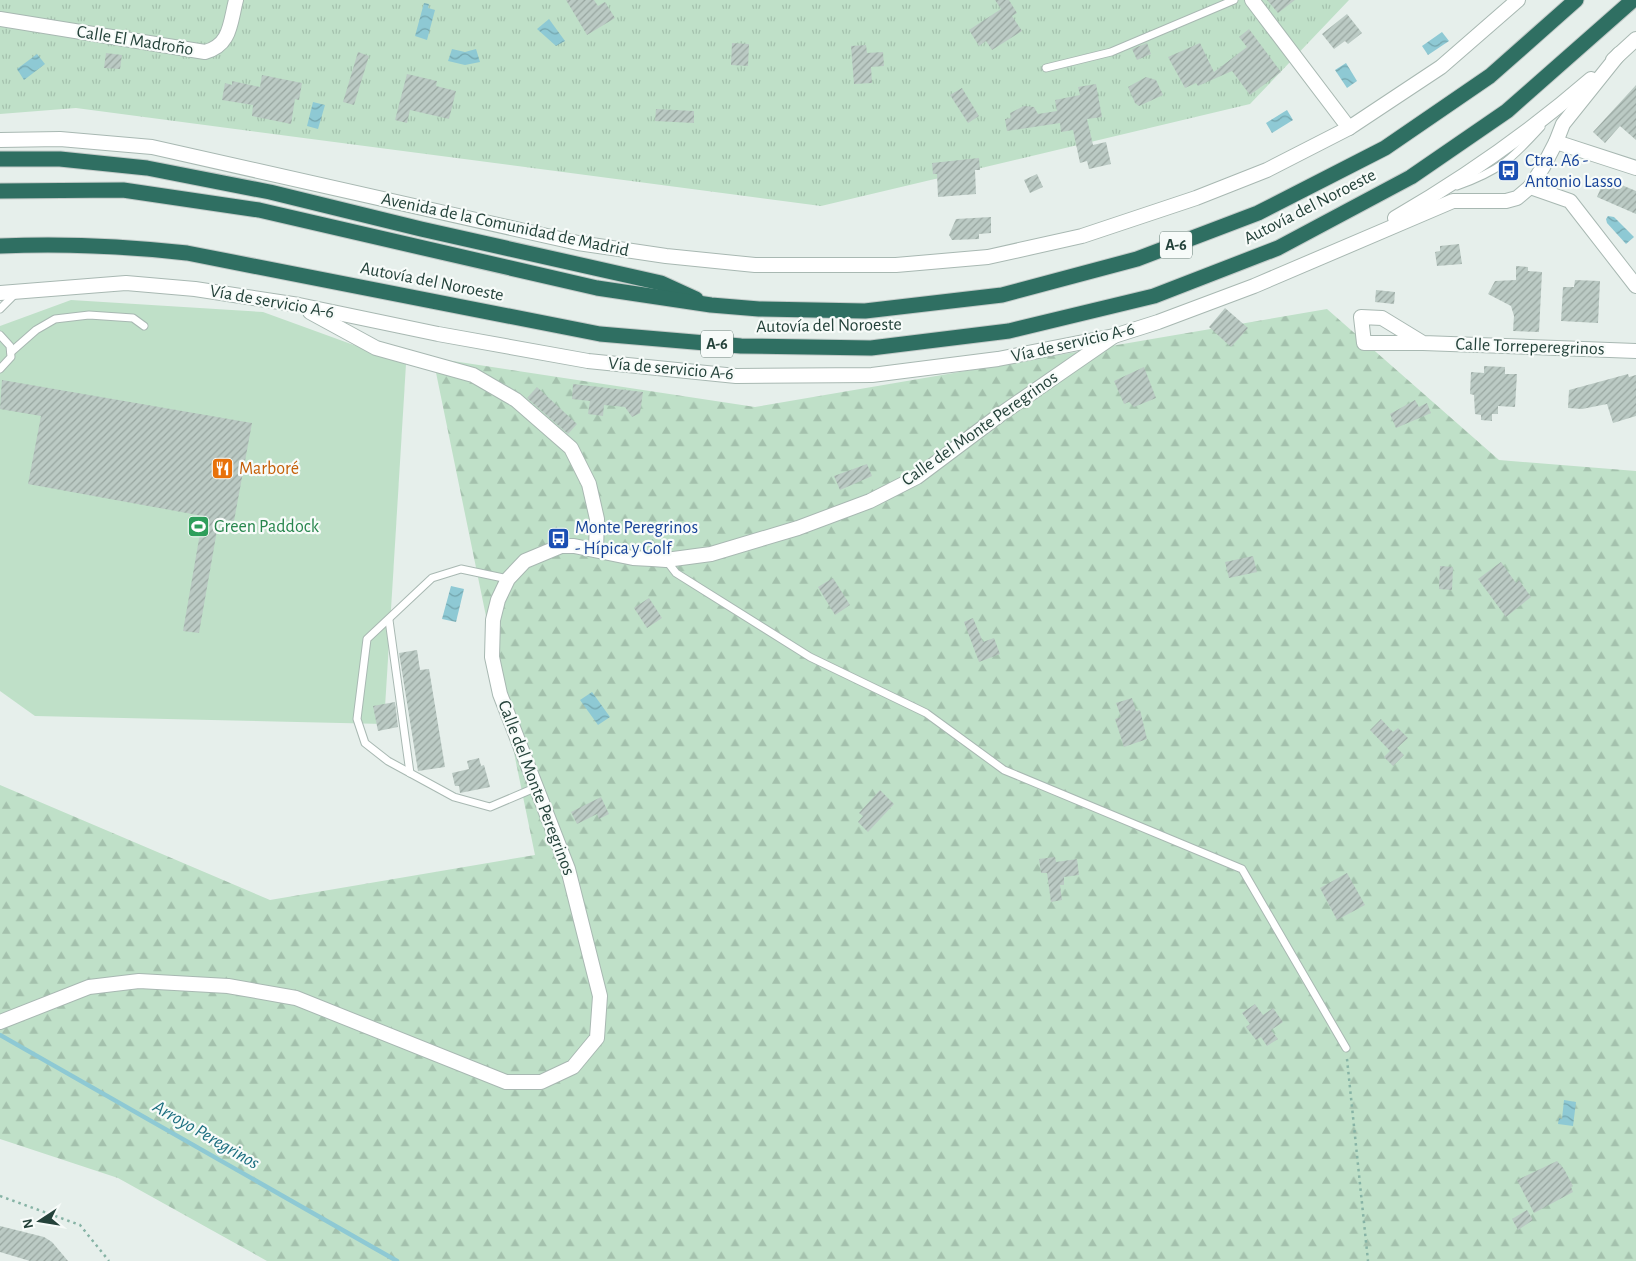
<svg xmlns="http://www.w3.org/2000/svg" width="1636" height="1261" font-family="'Alegreya Sans',sans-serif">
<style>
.grass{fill:#bfe0c8}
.forest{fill:url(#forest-firs)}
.park{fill:url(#park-tufts)}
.water{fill:url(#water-waves)}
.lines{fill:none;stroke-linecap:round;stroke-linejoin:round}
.stream{stroke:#8ec9d4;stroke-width:4.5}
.building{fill:url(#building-hatch)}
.service-casing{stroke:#a8b8b2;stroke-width:9}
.minor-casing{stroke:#a8b8b2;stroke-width:16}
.motorway-casing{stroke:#c2cac8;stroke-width:17}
.path{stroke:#86b3a5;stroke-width:2.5;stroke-dasharray:2.5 4;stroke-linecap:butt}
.service{stroke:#fff;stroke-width:7}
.minor{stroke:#fff;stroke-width:14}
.motorway{stroke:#2f6f62;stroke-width:15}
.labels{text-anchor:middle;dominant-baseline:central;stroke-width:4.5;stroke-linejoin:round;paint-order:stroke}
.shield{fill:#f7fbf9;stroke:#637a73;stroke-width:1}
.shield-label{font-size:16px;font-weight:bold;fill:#24423a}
.street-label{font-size:18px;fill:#24423a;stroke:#f7fbf9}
.transit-label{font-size:18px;fill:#164399;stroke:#f7fbf9;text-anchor:start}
.food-label{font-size:18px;fill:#c56008;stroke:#f7fbf9;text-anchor:start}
.leisure-label{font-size:18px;fill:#27864d;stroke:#f7fbf9;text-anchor:start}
.water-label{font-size:19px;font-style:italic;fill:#1c6f80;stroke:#f7fbf9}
</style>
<defs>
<pattern id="forest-firs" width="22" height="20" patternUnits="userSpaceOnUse" patternTransform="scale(1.25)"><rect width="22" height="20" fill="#bfe0c8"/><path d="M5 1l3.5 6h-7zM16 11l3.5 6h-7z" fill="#a4c1ad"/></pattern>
<pattern id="park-tufts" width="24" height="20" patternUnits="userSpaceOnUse" patternTransform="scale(1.25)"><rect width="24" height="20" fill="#bfe0c8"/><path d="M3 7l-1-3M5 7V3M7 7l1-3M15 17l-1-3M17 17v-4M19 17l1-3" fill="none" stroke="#a4c1ad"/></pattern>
<pattern id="water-waves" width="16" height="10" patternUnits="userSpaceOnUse" patternTransform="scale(1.25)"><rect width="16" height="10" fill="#8ec9d4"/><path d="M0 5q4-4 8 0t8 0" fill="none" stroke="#74a5ad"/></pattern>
<pattern id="building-hatch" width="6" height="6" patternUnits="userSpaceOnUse" patternTransform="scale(1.25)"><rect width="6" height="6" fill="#bbcac4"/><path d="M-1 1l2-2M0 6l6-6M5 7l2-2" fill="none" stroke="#98a6a0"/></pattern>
</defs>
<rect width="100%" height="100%" fill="#e6efeb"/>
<path class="grass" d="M71 300 263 312 406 364 384 724 35 716 0 691V326Z"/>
<path class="forest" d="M1327 309 1499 460 1636 471V1261H267L118 1178 0 1139V785L270 900 535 855 433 358 755 407Z"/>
<path class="park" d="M0 0H1349L1250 104 821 206 76 108 0 114Z"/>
<g class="water">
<path d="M424 3 429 4 428 8 435 10 427 40 415 36Z"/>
<path d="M549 19 565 41 556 46 537 29Z"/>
<path d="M1442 32 1449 41 1428 55 1422 46Z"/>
<path d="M452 49 465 52 476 49 480 62 465 65 448 61Z"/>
<path d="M37 54 45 64 24 80 17 69Z"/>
<path d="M1346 63 1357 81 1347 88 1335 70Z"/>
<path d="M313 102 325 105 318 129 307 126Z"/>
<path d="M1287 110 1293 120 1272 133 1266 123Z"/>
<path d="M1608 216 1614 217 1634 237 1626 244 1607 223 1606 219Z"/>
<path d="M451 586 464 589 456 622 442 619Z"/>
<path d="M592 692 610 717 598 725 580 700Z"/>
<path d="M1564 1100 1576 1102 1573 1126 1558 1124 1559 1118 1562 1119Z"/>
</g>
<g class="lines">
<path class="stream" d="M0 1035 397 1261"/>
</g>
<g class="building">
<path d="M566 0H594L598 6 605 2 615 18 587 35Z"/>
<path d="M995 0H1009L1017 13 1012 16 1022 31 992 50 986 41 979 46 969 30 1001 9Z"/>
<path d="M1267 0H1295L1278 13Z"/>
<path d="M1347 14 1362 33 1348 44 1345 41 1334 49 1322 34Z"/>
<path d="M1249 29 1281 72 1250 95 1232 71 1198 86 1196 83 1185 88 1168 57 1200 43 1214 72 1247 47 1239 37Z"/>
<path d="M732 43 749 44 748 66 731 65Z"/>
<path d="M1147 43 1151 54 1137 60 1132 49Z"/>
<path d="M866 45 867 53 883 52 884 66 871 67 872 83 854 84 851 46Z"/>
<path d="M358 52 369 56 354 105 343 102Z"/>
<path d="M106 53 122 55 120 69 104 68Z"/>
<path d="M407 74 437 81 436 86 456 91 449 119 410 110 407 123 395 120Z"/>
<path d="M262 75 302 83 299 100 295 99 291 124 252 116 253 105 222 100 225 83 232 85V81L260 87Z"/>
<path d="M1146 77 1156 80 1163 95 1139 106 1135 103 1128 87Z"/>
<path d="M1096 84 1102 117 1087 119 1093 145 1106 142 1111 164 1089 169 1087 161 1080 163 1073 130 1061 132 1060 123 1007 131 1005 119 1011 118 1010 113 1024 106 1034 107 1038 114 1057 111 1055 100 1080 95 1078 87Z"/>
<path d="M1636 85V140L1620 126 1605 143 1593 132Z"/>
<path d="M962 88 979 116 968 123 950 95Z"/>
<path d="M656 109 694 111V123L655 121Z"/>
<path d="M979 158 980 170H975L976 194 938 197 937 174H933L932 163Z"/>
<path d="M1037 174 1043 187 1030 193 1024 180Z"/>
<path d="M1605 178 1636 191V214L1597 197Z"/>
<path d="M991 217V233L979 234V239L952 240 949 235 956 219Z"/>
<path d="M1459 244 1462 264 1437 266 1435 252 1440 251V246Z"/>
<path d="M1516 266 1528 267V271L1542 272 1539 332 1513 331 1514 316 1511 306 1488 294 1495 281 1516 280Z"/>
<path d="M1575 280 1600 281 1598 323 1561 321 1563 287H1574Z"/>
<path d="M1376 290 1395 292 1394 304 1375 302Z"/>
<path d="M1225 308 1248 328 1231 347 1209 327Z"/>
<path d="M1484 366 1505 367V374H1517L1515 407 1498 406V414H1492V421L1481 420V415L1475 414 1474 395 1470 394 1471 372 1484 373Z"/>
<path d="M1144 367 1156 398 1134 407 1129 402 1124 404 1114 381Z"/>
<path d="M1628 374 1629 377 1636 375V416L1613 423 1607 404 1582 409 1568 408 1569 390Z"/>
<path d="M2 380 252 423 234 521 219 519 199 633 183 631 203 516 28 484 41 416 0 409Z"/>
<path d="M573 384 643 392 640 413 632 417 625 407 604 405 603 416 588 414 590 401 572 399Z"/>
<path d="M537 387 577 424 568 434 527 398Z"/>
<path d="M1415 400 1419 407 1427 403 1431 413 1396 428 1390 414Z"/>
<path d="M867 464 872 476 840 490 834 476Z"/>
<path d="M1253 556 1257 572 1229 578 1225 562Z"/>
<path d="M1501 562 1516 583 1519 580 1531 597 1506 617 1478 579Z"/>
<path d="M1440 566 1453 567 1452 590 1439 589Z"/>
<path d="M833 578 850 605 835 615 818 587Z"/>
<path d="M649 598 662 618 647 628 634 608Z"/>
<path d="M973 618 983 642 994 638 1000 654 979 662 964 622Z"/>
<path d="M417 650 420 670 429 669 445 767 418 771 399 653Z"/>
<path d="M1132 698 1136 711 1140 710 1147 739 1124 747 1115 719 1121 717 1116 703Z"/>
<path d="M395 702 398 727 378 731 373 706Z"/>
<path d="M1381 719 1393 732 1398 728 1408 738 1397 748 1404 755 1393 766 1384 757 1390 751 1370 730Z"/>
<path d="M479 758 481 766 484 765 490 787 460 793 459 786H455L452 773 469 769 467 761Z"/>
<path d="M880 790 894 804 868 832 858 822 863 816 859 813Z"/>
<path d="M601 797 609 814 599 819 597 814 577 824 571 812Z"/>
<path d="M1055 857 1056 862 1077 859 1079 875 1064 877V885H1060L1062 900 1051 902 1047 873H1041L1039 859Z"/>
<path d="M1347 873 1365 905 1337 920 1320 888Z"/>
<path d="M1255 1004 1263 1015 1273 1008 1283 1022 1271 1030 1278 1039 1267 1046 1261 1037 1256 1040 1246 1027 1250 1024 1242 1013Z"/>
<path d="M1557 1161 1564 1169 1573 1186 1571 1187 1573 1192 1534 1213 1517 1180Z"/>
<path d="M1527 1210 1533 1220 1518 1230 1512 1219Z"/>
<path d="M0 1226 44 1237 52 1242 68 1261H30L0 1252Z"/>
</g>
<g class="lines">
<defs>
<g id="service">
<path d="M1046 68 1111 52 1234 0"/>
<path d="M1457 186C1499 171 1511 160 1541 127"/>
<path d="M0 309 15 294"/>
<path d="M0 335 10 346 11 357 0 369"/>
<path d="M11 352 36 330 55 319 89 315 133 318 144 326"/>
<path d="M666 560 676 573 810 657 926 713 1004 770 1242 869 1346 1048"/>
<path d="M508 579 461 569 432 578 367 639 357 719 365 743 388 761 454 797 490 807 537 787"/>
<path d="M389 620 410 773"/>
</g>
<g id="minor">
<path d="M1252 0 1349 128"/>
<path d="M0 19 205 52C231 45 230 23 236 0"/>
<path d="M1613 60 1636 39"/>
<path d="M0 140 60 139 152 147 578 243 666 256 755 265H896L988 257 1082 236 1196 198 1267 170 1349 128 1441 67 1518 0"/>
<path d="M1556 142 1636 168"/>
<path d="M1530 187 1570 201 1636 286"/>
<path d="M1395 218C1464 178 1531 131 1591 79"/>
<path d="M0 293 126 283 195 289 299 305 438 334 588 361 736 376 872 375 998 359 1114 336 1158 322 1254 286 1453 201H1506L1517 198 1530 187 1543 167 1556 142 1563 124 1619 54"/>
<path d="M310 312 376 348 473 375 516 400 571 448 589 484 597 519 596 550"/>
<path d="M1423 343 1382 318 1361 317 1364 343H1423L1636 351"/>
<path d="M0 1022 89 987 139 981 228 986 296 998 506 1082H541L573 1067 597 1038 600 996 568 869 500 694 492 657 493 620 498 600 508 579 525 561 561 546H574L633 558 652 559 666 560 711 554 798 528 870 501 917 477 1001 414 1114 336"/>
</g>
<g id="motorway">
<path d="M0 159H60L147 168 270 192 421 229 661 283 696 299"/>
<path d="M0 191 123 190 259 210 597 288 711 305 759 309 865 311 1002 295 1137 259 1258 213 1385 148 1490 76 1576 0"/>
<path d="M0 246C63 243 124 246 187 253L600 334 741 346 871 348 1009 331 1154 296 1278 248 1411 177 1507 111 1633 0"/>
</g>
</defs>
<use href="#service" class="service-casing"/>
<use href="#minor" class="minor-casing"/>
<use href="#motorway" class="motorway-casing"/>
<g class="path">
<path d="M1347 1059 1368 1261"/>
<path d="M0 1196 80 1225 109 1261"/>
</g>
<use href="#service" class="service"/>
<use href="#minor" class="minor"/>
<use href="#motorway" class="motorway"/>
</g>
<defs>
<symbol id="bus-square" viewBox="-11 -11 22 22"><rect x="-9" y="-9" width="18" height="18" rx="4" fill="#1a4fb4" stroke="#f7fbf9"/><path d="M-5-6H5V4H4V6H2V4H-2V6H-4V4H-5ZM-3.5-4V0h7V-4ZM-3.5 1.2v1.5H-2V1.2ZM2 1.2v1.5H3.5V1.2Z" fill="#fff"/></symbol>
<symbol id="restaurant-square" viewBox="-11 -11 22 22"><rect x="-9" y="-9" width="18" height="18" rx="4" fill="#e8710a" stroke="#f7fbf9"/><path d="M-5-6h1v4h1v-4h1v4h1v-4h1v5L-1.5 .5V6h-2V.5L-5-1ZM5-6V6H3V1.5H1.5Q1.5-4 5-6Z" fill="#fff"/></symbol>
<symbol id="stadium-square" viewBox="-11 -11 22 22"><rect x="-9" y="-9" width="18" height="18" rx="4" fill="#2e9e5b" stroke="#f7fbf9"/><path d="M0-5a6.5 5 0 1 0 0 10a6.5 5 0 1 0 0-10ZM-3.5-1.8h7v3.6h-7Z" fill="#fff"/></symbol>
</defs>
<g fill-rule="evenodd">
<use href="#bus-square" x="1496" y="158" width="25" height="25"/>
<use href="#restaurant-square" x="210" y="456" width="25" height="25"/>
<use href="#stadium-square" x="186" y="514" width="25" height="25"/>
<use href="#bus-square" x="546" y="526" width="25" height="25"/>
</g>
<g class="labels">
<g class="shield">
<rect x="1160" y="231.5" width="32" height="27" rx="4"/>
<rect x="701" y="330.5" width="32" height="27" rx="4"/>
</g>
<g class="shield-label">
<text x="1176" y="245">A-6</text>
<text x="717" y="344">A-6</text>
</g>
<g class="street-label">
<text transform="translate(135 41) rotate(9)">Calle El Madroño</text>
<text transform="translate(1310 207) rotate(-27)">Autovía del Noroeste</text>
<text transform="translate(505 225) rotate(12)">Avenida de la Comunidad de Madrid</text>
<text transform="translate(432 282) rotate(11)">Autovía del Noroeste</text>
<text transform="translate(272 302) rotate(10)">Vía de servicio A-6</text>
<text transform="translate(829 326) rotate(-1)">Autovía del Noroeste</text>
<text transform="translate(1073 343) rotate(-13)">Vía de servicio A-6</text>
<text transform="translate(1530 347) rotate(2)">Calle Torreperegrinos</text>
<text transform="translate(671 369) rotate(5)">Vía de servicio A-6</text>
<text transform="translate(980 429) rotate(-35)">Calle del Monte Peregrinos</text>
<text transform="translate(536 788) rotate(69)">Calle del Monte Peregrinos</text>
</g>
<g class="transit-label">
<text x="1525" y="161">Ctra. A6 -<tspan x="1525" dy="21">Antonio Lasso</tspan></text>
<text x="575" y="528">Monte Peregrinos<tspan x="575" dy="21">- Hípica y Golf</tspan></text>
</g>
<g class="food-label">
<text x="239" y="469">Marboré</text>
</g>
<g class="leisure-label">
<text x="214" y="527">Green Paddock</text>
</g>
<g class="water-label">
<text transform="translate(206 1135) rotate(30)">Arroyo Peregrinos</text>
</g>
</g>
<g transform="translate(40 1221) rotate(258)" stroke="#f7fbf9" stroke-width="4" paint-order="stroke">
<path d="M0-4L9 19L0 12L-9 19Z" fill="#24423a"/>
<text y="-8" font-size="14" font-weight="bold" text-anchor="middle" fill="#24423a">N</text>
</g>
</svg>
